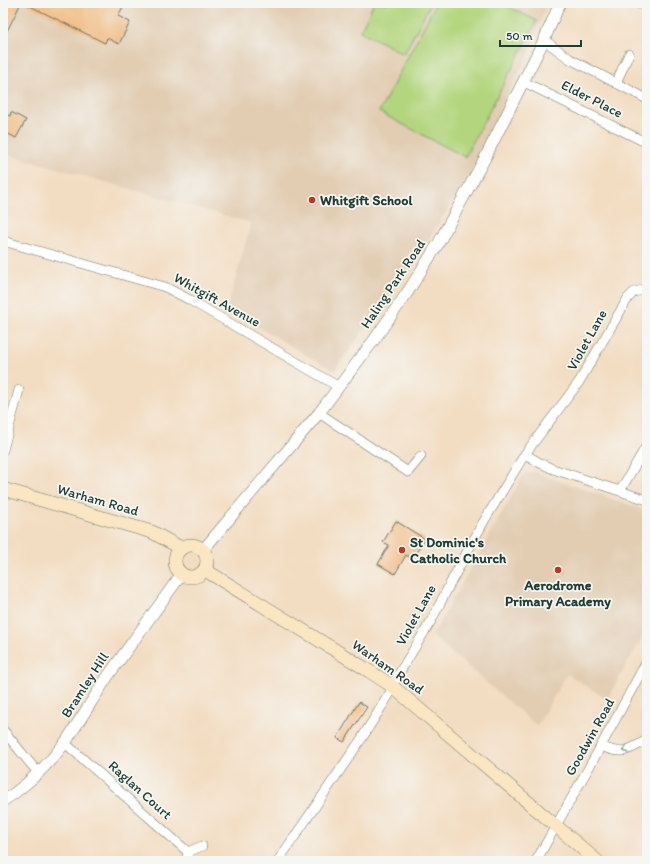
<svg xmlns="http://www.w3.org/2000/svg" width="650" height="864" font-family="Itim,sans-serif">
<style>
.built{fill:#e2cdb3}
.green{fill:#b2d57d;stroke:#688958}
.building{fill:#f0b87c}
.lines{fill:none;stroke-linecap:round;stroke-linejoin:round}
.minor-casing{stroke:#697566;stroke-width:10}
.tertiary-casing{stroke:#697566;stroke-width:12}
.secondary-casing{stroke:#697566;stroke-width:14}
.minor{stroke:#fff;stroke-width:9}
.tertiary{stroke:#fff;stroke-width:11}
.secondary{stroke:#fbe6c4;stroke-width:13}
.oneway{stroke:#8f9e9a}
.poi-dot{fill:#c8321e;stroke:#f6f6f2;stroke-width:1.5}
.labels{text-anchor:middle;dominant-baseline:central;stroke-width:3.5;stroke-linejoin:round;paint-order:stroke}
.street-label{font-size:14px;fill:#1f3d34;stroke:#f6f6f2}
.poi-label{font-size:14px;font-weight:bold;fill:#1f3d34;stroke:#f6f6f2;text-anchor:start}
</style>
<rect width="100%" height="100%" fill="#f6f6f2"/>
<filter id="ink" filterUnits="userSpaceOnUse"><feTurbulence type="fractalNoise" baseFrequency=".025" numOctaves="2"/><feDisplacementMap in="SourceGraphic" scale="8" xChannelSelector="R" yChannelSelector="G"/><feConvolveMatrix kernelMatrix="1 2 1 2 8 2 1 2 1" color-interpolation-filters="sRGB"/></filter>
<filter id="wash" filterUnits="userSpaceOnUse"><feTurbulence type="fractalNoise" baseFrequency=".012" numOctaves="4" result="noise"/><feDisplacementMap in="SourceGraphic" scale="16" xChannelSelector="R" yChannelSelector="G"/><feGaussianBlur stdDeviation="0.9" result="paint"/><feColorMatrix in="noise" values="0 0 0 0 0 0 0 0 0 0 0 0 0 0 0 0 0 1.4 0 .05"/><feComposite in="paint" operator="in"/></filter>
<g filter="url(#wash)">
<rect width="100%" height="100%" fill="#f3ddc2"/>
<g class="built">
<path d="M3 3H545L547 4 527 57 468 177 421 252 334 371 227 309 251 223 3 153Z"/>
<path d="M533 472 647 511V629L607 699 567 674 537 726 432 636 524 474Z"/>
</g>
<g class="green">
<path d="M374 3H431L404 54 360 31Z"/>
<path d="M436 3H501L537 21 465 157 379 112Z"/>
</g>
<g id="blocks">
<g class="building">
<path d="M3 3H21L3 39Z"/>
<path d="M24 3H125L118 16 130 22 119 44 107 38 105 43Z"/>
<path d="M11 112 26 120 16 138 3 131V113L10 116Z"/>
<path d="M396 521 425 539 412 559 406 555 395 574 378 564 389 545 383 542Z"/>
<path d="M359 702 367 707 344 742 337 738Z"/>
</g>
</g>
</g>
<g filter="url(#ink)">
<use href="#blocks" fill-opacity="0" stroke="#697566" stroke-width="1"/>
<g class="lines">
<defs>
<g id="minor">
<path d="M636 3 647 6"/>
<path d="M544 40 570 59 616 83 629 54"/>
<path d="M524 82 647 143"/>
<path d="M616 83 647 99"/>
<path d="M3 241 165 287 190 300 339 387"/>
<path d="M319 413 408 472 421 456"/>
<path d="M3 450 19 390"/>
<path d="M525 454 540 463 553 469 647 500"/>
<path d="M620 491 647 445"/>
<path d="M3 730 39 774"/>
<path d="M65 743 188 852 186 861"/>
<path d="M601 746C623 756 628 750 647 740"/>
<path d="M188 852 202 846"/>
<path d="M278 861 362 738 390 693 395 680 431 621 452 580 484 521 525 454 579 382 628 298 634 292 647 289"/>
<path d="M536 861 601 746 647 661"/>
</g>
<g id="tertiary">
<path d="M203 550 319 413 374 340 407 293 438 244 485 158 544 40 560 3"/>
<path d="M3 801C28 785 47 766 65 743L108 676 178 579 183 576"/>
</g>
<g id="secondary">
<path d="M3 489 152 532 181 548"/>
<circle cx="191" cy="561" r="16"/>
<path d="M205 570 369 671 392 686 597 861"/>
</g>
</defs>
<use href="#minor" class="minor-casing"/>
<use href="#tertiary" class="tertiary-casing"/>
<use href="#secondary" class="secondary-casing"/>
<use href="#minor" class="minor"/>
<use href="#tertiary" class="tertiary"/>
<use href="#secondary" class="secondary"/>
</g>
<defs><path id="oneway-chevron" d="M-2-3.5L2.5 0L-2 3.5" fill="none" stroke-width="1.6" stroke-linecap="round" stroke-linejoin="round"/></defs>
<use class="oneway" href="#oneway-chevron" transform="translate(625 750) rotate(164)"/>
</g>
<g class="poi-dot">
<circle cx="312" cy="200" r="4"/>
<circle cx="402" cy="550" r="4"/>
<circle cx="558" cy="570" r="4"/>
</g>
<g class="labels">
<g class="street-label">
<text transform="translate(592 99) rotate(27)">Elder Place</text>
<text transform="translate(393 284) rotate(-56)">Haling Park Road</text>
<text transform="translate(217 300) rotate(29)">Whitgift Avenue</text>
<text transform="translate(587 340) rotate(-61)">Violet Lane</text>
<text transform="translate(98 500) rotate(16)">Warham Road</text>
<text transform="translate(416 615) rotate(-61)">Violet Lane</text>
<text transform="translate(388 667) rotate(35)">Warham Road</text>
<text transform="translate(85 685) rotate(-57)">Bramley Hill</text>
<text transform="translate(590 737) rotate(-61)">Goodwin Road</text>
<text transform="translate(140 790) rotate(42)">Raglan Court</text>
</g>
<g class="poi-label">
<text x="320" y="200">Whitgift School</text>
<text x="410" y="542">St Dominic's<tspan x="410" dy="16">Catholic Church</tspan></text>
<text x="558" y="585" text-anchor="middle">Aerodrome<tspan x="558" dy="16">Primary Academy</tspan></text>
</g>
</g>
<rect width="650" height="864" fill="none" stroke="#f6f6f2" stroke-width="16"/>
<path d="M500 40v6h81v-6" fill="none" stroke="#1f3d34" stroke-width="2"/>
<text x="506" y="40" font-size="12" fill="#1f3d34" stroke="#f6f6f2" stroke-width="3" paint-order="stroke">50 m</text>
</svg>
